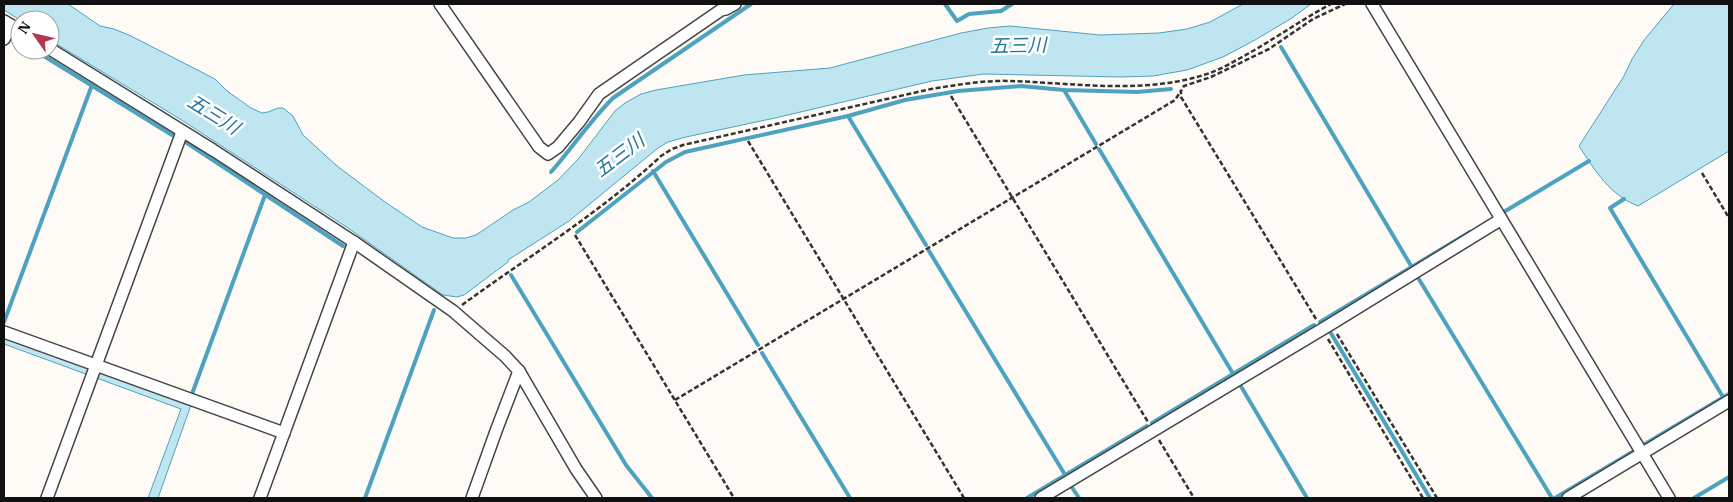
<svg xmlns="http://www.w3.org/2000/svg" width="1733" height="502" font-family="'IBM Plex Serif','Noto Sans JP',serif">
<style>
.water{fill:#bfe5f1;stroke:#4da2c0}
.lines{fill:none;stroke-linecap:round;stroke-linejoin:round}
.stream{stroke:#4da2c0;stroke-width:4}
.street-casing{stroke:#444;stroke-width:14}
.path{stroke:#333;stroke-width:2.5;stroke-dasharray:5 2.5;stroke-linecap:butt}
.street{stroke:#fff;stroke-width:11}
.labels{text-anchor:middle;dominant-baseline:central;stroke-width:5;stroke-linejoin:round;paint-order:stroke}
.water-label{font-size:19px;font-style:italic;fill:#267597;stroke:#fff}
</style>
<rect width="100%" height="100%" fill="#fefbf6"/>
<g class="water">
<path d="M4 4H68L100 26 114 29 131 36 215 79 227 91 251 108 262 113 268 112 278 108H283L293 116 303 135 337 166 385 202 422 227 453 238H466L476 235 513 210 529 202 558 180 579 158 615 111 625 103 641 94 656 90 744 75 830 68 961 33 988 28 1010 26 1100 35 1159 33 1187 29 1210 22 1243 4H1311L1292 18 1255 40 1223 57 1187 70 1153 76 1121 77 984 74 932 81 775 118 686 137 668 142 658 148 569 221 508 260V262L464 295 457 297 443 295 348 228 180 119 50 40V20H20L4 10Z"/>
<path d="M1674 4H1729V151L1638 206C1610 195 1595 171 1579 146L1624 76 1632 59 1645 39Z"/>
<path d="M4 336 191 405 158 498H148L181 409 4 344Z"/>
</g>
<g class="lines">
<g class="stream">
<path d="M945 4 957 21 969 14 1001 11 1012 4"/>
<path d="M14 38 20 42"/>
<path d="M1281 47 1413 269"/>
<path d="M34 50 172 135"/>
<path d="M1064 90 1096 144"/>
<path d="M848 116 926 245"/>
<path d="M187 143 343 246"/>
<path d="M1099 149 1235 377"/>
<path d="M653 171 758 345"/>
<path d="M551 172C572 148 590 121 613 98L751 4"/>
<path d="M1624 199 1610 208 1723 397"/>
<path d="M1502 213 1589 161"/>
<path d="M577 232 666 162 685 152 848 116 905 100 958 91 1021 86 1064 90 1137 92 1171 89"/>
<path d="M929 251 1067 478"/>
<path d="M511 275 626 465 652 498"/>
<path d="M1417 276 1552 498"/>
<path d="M4 322 92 85"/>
<path d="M1320 322 1470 232"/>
<path d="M1329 330 1430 498"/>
<path d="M762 353 850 498"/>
<path d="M1239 383 1307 498"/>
<path d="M192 394 265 195"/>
<path d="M1152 423 1314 325"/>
<path d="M1645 444 1729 394"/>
<path d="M1071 486 1079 498"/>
<path d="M365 498 434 310"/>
<path d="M1027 498 1147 426"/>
<path d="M1555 498 1634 451"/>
<path d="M1694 498 1729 477"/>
</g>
<defs>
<g id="street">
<path d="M440 4 539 147 548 154 558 147 579 122 599 94 721 10 726 9 735 4"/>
<path d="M1372 4 1669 498"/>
<path d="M4 21 20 31"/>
<path d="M4 39 11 25"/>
<path d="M50 49 213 150 354 242 453 311 505 356 519 371 576 469 596 498"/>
<path d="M4 332 284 433"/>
<path d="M47 498 182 132"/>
<path d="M260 498 354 242"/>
<path d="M472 498 496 431 519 371"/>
<path d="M1041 498 1331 324 1500 220"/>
<path d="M1568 498 1729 401"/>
</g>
</defs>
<use href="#street" class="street-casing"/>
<g class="path">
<path d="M951 96 1148 422"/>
<path d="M748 141 964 498"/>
<path d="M1702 173 1729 218"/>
<path d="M575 235 734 498"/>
<path d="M462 305C529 256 600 213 661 156L672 149 683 145 931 89C957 85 984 80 1010 81 1076 83 1146 95 1210 73 1221 69 1233 62 1244 56 1273 40 1301 20 1331 4"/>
<path d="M1316 319 1181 97V91L1184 86 1211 77 1269 49 1313 19 1345 4"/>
<path d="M1337 334 1437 498"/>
<path d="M1328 339 1423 498"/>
<path d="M675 400 1175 100 1181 91"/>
<path d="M1159 440 1194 498"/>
</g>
<use href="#street" class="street"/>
</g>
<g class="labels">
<g class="water-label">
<text transform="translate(1018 45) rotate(-1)">五三川</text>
<text transform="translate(214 114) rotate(32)">五三川</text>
<text transform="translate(619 155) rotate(-37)">五三川</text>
</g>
</g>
<rect width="1733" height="502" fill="none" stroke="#111111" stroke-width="10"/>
<g transform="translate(35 35) rotate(304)"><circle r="24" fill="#ffffff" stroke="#a0a0a0"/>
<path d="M0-4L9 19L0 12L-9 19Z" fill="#b3364e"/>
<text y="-8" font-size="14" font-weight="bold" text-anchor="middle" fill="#111111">N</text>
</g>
</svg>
